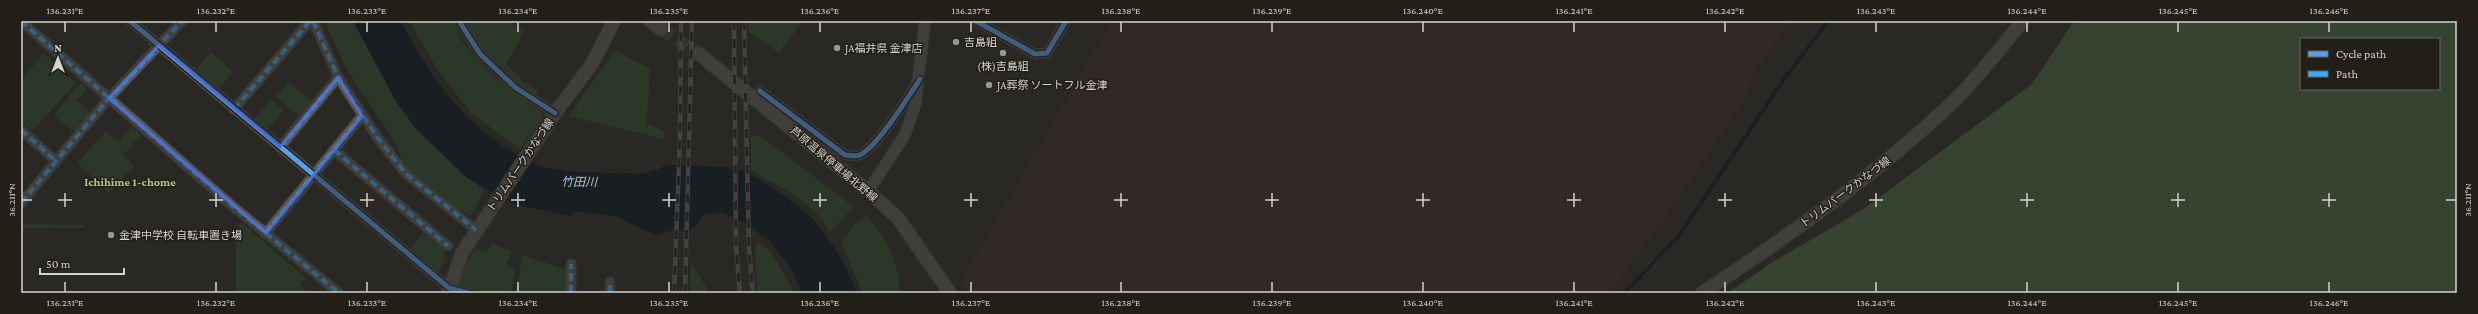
<svg xmlns="http://www.w3.org/2000/svg" width="2478" height="314" font-family="'Crimson Pro','Noto Sans JP',serif">
<style>
.industrial{fill:#3b2a2b}
.green{fill:#2d4b2b}
.forest{fill:#456442;fill-rule:evenodd}
.water{fill:#041221}
.lines{fill:none;stroke-linecap:round;stroke-linejoin:round}
.stream{stroke:#041221;stroke-width:3.5}
.secondary-tunnel{stroke:#43423d;stroke-width:13;stroke-dasharray:13 6;stroke-linecap:butt}
.minor-casing{stroke:#44433f;stroke-width:11}
.tertiary-casing{stroke:#44433f;stroke-width:13}
.secondary-casing{stroke:#44433f;stroke-width:15}
.minor{stroke:#5b5a57;stroke-width:9}
.tertiary{stroke:#5b5a57;stroke-width:11}
.secondary{stroke:#5b5a57;stroke-width:13}
.rail-casing{stroke:#61605d;stroke-width:4.5}
.rail{stroke:#221f18;stroke-width:3;stroke-dasharray:9;stroke-linecap:butt}
.quiet{stroke:#3fa9f5;stroke-width:4;stroke-dasharray:8 4;stroke-linecap:butt}
.cycleway-casing{stroke:#221f18;stroke-width:8}
.cycleway{stroke:#5a9eea;stroke-width:5}
.marked{fill:none;stroke:#4b6fd5;stroke-width:3;stroke-linejoin:round}
.ticks{fill:none;stroke:#d4d2cd;stroke-width:1.5}
.poi-dot{fill:#989692;stroke:#221f18;stroke-width:1.5}
.labels{text-anchor:middle;dominant-baseline:central;stroke-width:3;stroke-linejoin:round;paint-order:stroke}
.poi-label{font-size:11px;fill:#d4d2cd;stroke:#221f18;text-anchor:start}
.street-label{font-size:11px;fill:#d4d2cd;stroke:#221f18}
.neighbourhood-label{font-size:12px;font-weight:bold;fill:#b8c87d;stroke:#221f18}
.water-label{font-size:12px;font-style:italic;fill:#98caf6;stroke:#221f18}
.neatline{fill:none;stroke:#d4d2cd;stroke-width:1.5}
.ticks-label{font-size:10px;text-anchor:middle;fill:#d4d2cd}
</style>
<rect width="100%" height="100%" fill="#292824"/>
<path class="industrial" d="M1112 21H1791L1749 78 1746 97 1670 210 1609 293H967L960 282Z"/>
<g class="green">
<path d="M324 21H358L430 133 484 191 471 216 440 197 406 171 396 143 347 70Z"/>
<path d="M409 21H453C457 29 460 39 466 46 486 74 516 95 545 114L520 149 471 113 437 69Z"/>
<path d="M463 21H510L524 32 506 64 524 82 540 92 534 95C504 75 481 52 463 21Z"/>
<path d="M747 21H803L779 53 748 31Z"/>
<path d="M615 50 650 69 647 124 665 131 664 139 569 116Z"/>
<path d="M211 52 233 72 218 89 196 69Z"/>
<path d="M44 54 76 83 32 131 21 121V79Z"/>
<path d="M289 82 312 101 299 116 276 97Z"/>
<path d="M81 83 87 88 77 100 91 113 75 132 54 115Z"/>
<path d="M271 100 284 110 267 130 255 119Z"/>
<path d="M132 126 141 135 123 155 134 166 109 193 77 163 106 131 118 142Z"/>
<path d="M751 135 762 137 854 207 830 232C815 203 778 186 751 170Z"/>
<path d="M867 216C891 244 895 257 901 293H863L841 242 856 223Z"/>
<path d="M241 222 306 278 300 285 308 293H236V228Z"/>
<path d="M21 224 84 225 85 228H21Z"/>
<path d="M423 233 446 251 441 270 436 272 409 250Z"/>
<path d="M756 241 770 251 795 293H758L755 261Z"/>
<path d="M492 244 512 251 507 264 515 270 511 293H488L458 286 464 265 476 248 486 253Z"/>
<path d="M522 255 568 270 565 293H517Z"/>
<path d="M691 264 705 285 707 293H690Z"/>
</g>
<path class="forest" d="M2074 21H2457V293H1728L1771 263 1862 210 2032 84ZM2301 39H2439V89H2301Z"/>
<path class="water" d="M353 21H401C428 75 467 129 522 157 528 160 534 164 541 166 563 172 585 172 607 173 626 173 650 177 665 165 685 166 725 165 741 170 753 174 763 182 773 188 820 219 835 242 857 293H802L793 272 771 242 737 218 720 212 702 215 697 225 691 230 677 229 655 235 617 217 577 211 571 216 513 204 467 178 416 129 395 100Z"/>
<g class="lines">
<path class="stream" d="M1624 293 1679 236 1782 82 1828 21"/>
<path class="secondary-tunnel" d="M661 29 699 54"/>
<defs>
<g id="minor">
<path d="M21 21 230 204 339 293"/>
<path d="M130 21 449 288 468 293"/>
<path d="M313 21 338 77 377 137 406 174 476 230"/>
<path d="M459 21 480 54 516 88 555 113"/>
<path d="M976 21 1035 54 1047 53 1066 21"/>
<path d="M760 91 845 155C850 155 856 157 860 155 878 146 906 100 917 83"/>
<path d="M234 109 310 21"/>
<path d="M21 130 56 161"/>
<path d="M280 147 338 77"/>
<path d="M334 150 448 246"/>
<path d="M21 203 109 98 182 21"/>
<path d="M266 233 362 116"/>
<path d="M571 293V264"/>
<path d="M610 293V282"/>
</g>
<path id="tertiary" d="M868 191 905 135 915 106 925 21"/>
<g id="secondary">
<path d="M650 21 661 29"/>
<path d="M699 54 868 191 898 218 950 293"/>
<path d="M448 293 462 253 555 113 592 64 614 21"/>
<path d="M1702 293C1791 234 1879 173 1956 99 1980 75 2001 47 2023 21"/>
</g>
</defs>
<use href="#minor" class="minor-casing"/>
<use href="#tertiary" class="tertiary-casing"/>
<use href="#secondary" class="secondary-casing"/>
<use href="#minor" class="minor"/>
<use href="#tertiary" class="tertiary"/>
<use href="#secondary" class="secondary"/>
<defs>
<g id="rail">
<path d="M734 21 736 247 740 293"/>
<path d="M744 21 749 250 753 293"/>
<path d="M674 293 680 138 681 21"/>
<path d="M685 293 692 21"/>
</g>
</defs>
<use href="#rail" class="rail-casing"/>
<use href="#rail" class="rail"/>
<g class="quiet">
<path d="M21 21 230 204 339 293"/>
<path d="M313 21 338 77 377 137 406 174 476 230"/>
<path d="M234 109 310 21"/>
<path d="M21 130 56 161"/>
<path d="M280 147 338 77"/>
<path d="M334 150 448 246"/>
<path d="M21 203 109 98 182 21"/>
<path d="M266 233 362 116"/>
<path d="M571 293V264"/>
<path d="M610 293V282"/>
</g>
<defs>
<g id="cycleway">
<path d="M130 21 449 288 468 293"/>
<path d="M459 21 480 54 516 88 555 113"/>
<path d="M976 21 1035 54 1047 53 1066 21"/>
<path d="M760 91 845 155C850 155 856 157 860 155 878 146 909 96 920 79"/>
</g>
</defs>
<use href="#cycleway" class="cycleway-casing"/>
<use href="#cycleway" class="cycleway"/>
</g>
<path d="M0 0H2478V314H0ZM159 45 280 147 338 77 362 116 266 233 109 98Z" fill="#292824" fill-opacity=".55" fill-rule="evenodd"/>
<path class="marked" d="M159 45 280 147 338 77 362 116 266 233 109 98Z"/>
<path class="ticks" d="M65 22V32M216 22V32M367 22V32M518 22V32M669 22V32M820 22V32M971 22V32M1121 22V32M1272 22V32M1423 22V32M1574 22V32M1725 22V32M1876 22V32M2027 22V32M2178 22V32M2329 22V32M65 193V207M216 193V207M367 193V207M518 193V207M669 193V207M820 193V207M971 193V207M1121 193V207M1272 193V207M1423 193V207M1574 193V207M1725 193V207M1876 193V207M2027 193V207M2178 193V207M2329 193V207M22 200H32M58 200H72M209 200H223M360 200H374M511 200H525M662 200H676M813 200H827M964 200H978M1114 200H1128M1265 200H1279M1416 200H1430M1567 200H1581M1718 200H1732M1869 200H1883M2020 200H2034M2171 200H2185M2322 200H2336M2446 200H2456M65 282V292M216 282V292M367 282V292M518 282V292M669 282V292M820 282V292M971 282V292M1121 282V292M1272 282V292M1423 282V292M1574 282V292M1725 282V292M1876 282V292M2027 282V292M2178 282V292M2329 282V292"/>
<g class="poi-dot">
<circle cx="956" cy="42" r="4"/>
<circle cx="837" cy="48" r="4"/>
<circle cx="1003" cy="53" r="4"/>
<circle cx="989" cy="85" r="4"/>
<circle cx="111" cy="235" r="4"/>
</g>
<g class="labels">
<g class="poi-label">
<text x="964" y="42">吉島組</text>
<text x="845" y="48">JA福井県 金津店</text>
<text x="1003" y="66" text-anchor="middle">(株)吉島組</text>
<text x="997" y="85">JA葬祭 ソートフル金津</text>
<text x="119" y="235">金津中学校 自転車置き場</text>
</g>
<g class="street-label">
<text transform="translate(834 164) rotate(40)">芦原温泉停車場北野線</text>
<text transform="translate(520 165) rotate(-56)">トリムパークかなづ線</text>
<text transform="translate(1845 192) rotate(-37)">トリムパークかなづ線</text>
</g>
<g class="neighbourhood-label">
<text x="130" y="182">Ichihime 1-chome</text>
</g>
<g class="water-label">
<text transform="translate(579 182) rotate(1)">竹田川</text>
</g>
</g>
<rect width="2478" height="314" fill="none" stroke="#221f18" stroke-width="44"/>
<rect x="2300" y="38" width="140" height="52" fill="#221f18" stroke="#696760"/>
<rect x="2308" y="51" width="20" height="6" fill="#5a9eea" stroke="#696760"/>
<text x="2336" y="58" font-size="12" fill="#d4d2cd">Cycle path</text>
<rect x="2308" y="71" width="20" height="6" fill="#3fa9f5" stroke="#696760"/>
<text x="2336" y="78" font-size="12" fill="#d4d2cd">Path</text>
<g transform="translate(58 58)" stroke="#221f18" stroke-width="3" paint-order="stroke">
<path d="M0-3L7 15L0 10L-7 15Z" fill="#d4d2cd"/>
<text y="-6" font-size="11" font-weight="bold" text-anchor="middle" fill="#d4d2cd">N</text>
</g>
<path d="M40 268v6h84v-6" fill="none" stroke="#d4d2cd" stroke-width="2"/>
<text x="46" y="268" font-size="12" fill="#d4d2cd" stroke="#221f18" stroke-width="3" paint-order="stroke">50 m</text>
<rect x="22" y="22" width="2434" height="270" class="neatline"/>
<g class="ticks-label">
<text x="65" y="14">136.231°E</text>
<text x="216" y="14">136.232°E</text>
<text x="367" y="14">136.233°E</text>
<text x="518" y="14">136.234°E</text>
<text x="669" y="14">136.235°E</text>
<text x="820" y="14">136.236°E</text>
<text x="971" y="14">136.237°E</text>
<text x="1121" y="14">136.238°E</text>
<text x="1272" y="14">136.239°E</text>
<text x="1423" y="14">136.240°E</text>
<text x="1574" y="14">136.241°E</text>
<text x="1725" y="14">136.242°E</text>
<text x="1876" y="14">136.243°E</text>
<text x="2027" y="14">136.244°E</text>
<text x="2178" y="14">136.245°E</text>
<text x="2329" y="14">136.246°E</text>
<text transform="translate(11 200) rotate(-90)" y="4">36.211°N</text>
<text transform="translate(2467 200) rotate(-90)" y="4">36.211°N</text>
<text x="65" y="306">136.231°E</text>
<text x="216" y="306">136.232°E</text>
<text x="367" y="306">136.233°E</text>
<text x="518" y="306">136.234°E</text>
<text x="669" y="306">136.235°E</text>
<text x="820" y="306">136.236°E</text>
<text x="971" y="306">136.237°E</text>
<text x="1121" y="306">136.238°E</text>
<text x="1272" y="306">136.239°E</text>
<text x="1423" y="306">136.240°E</text>
<text x="1574" y="306">136.241°E</text>
<text x="1725" y="306">136.242°E</text>
<text x="1876" y="306">136.243°E</text>
<text x="2027" y="306">136.244°E</text>
<text x="2178" y="306">136.245°E</text>
<text x="2329" y="306">136.246°E</text>
</g>
</svg>
